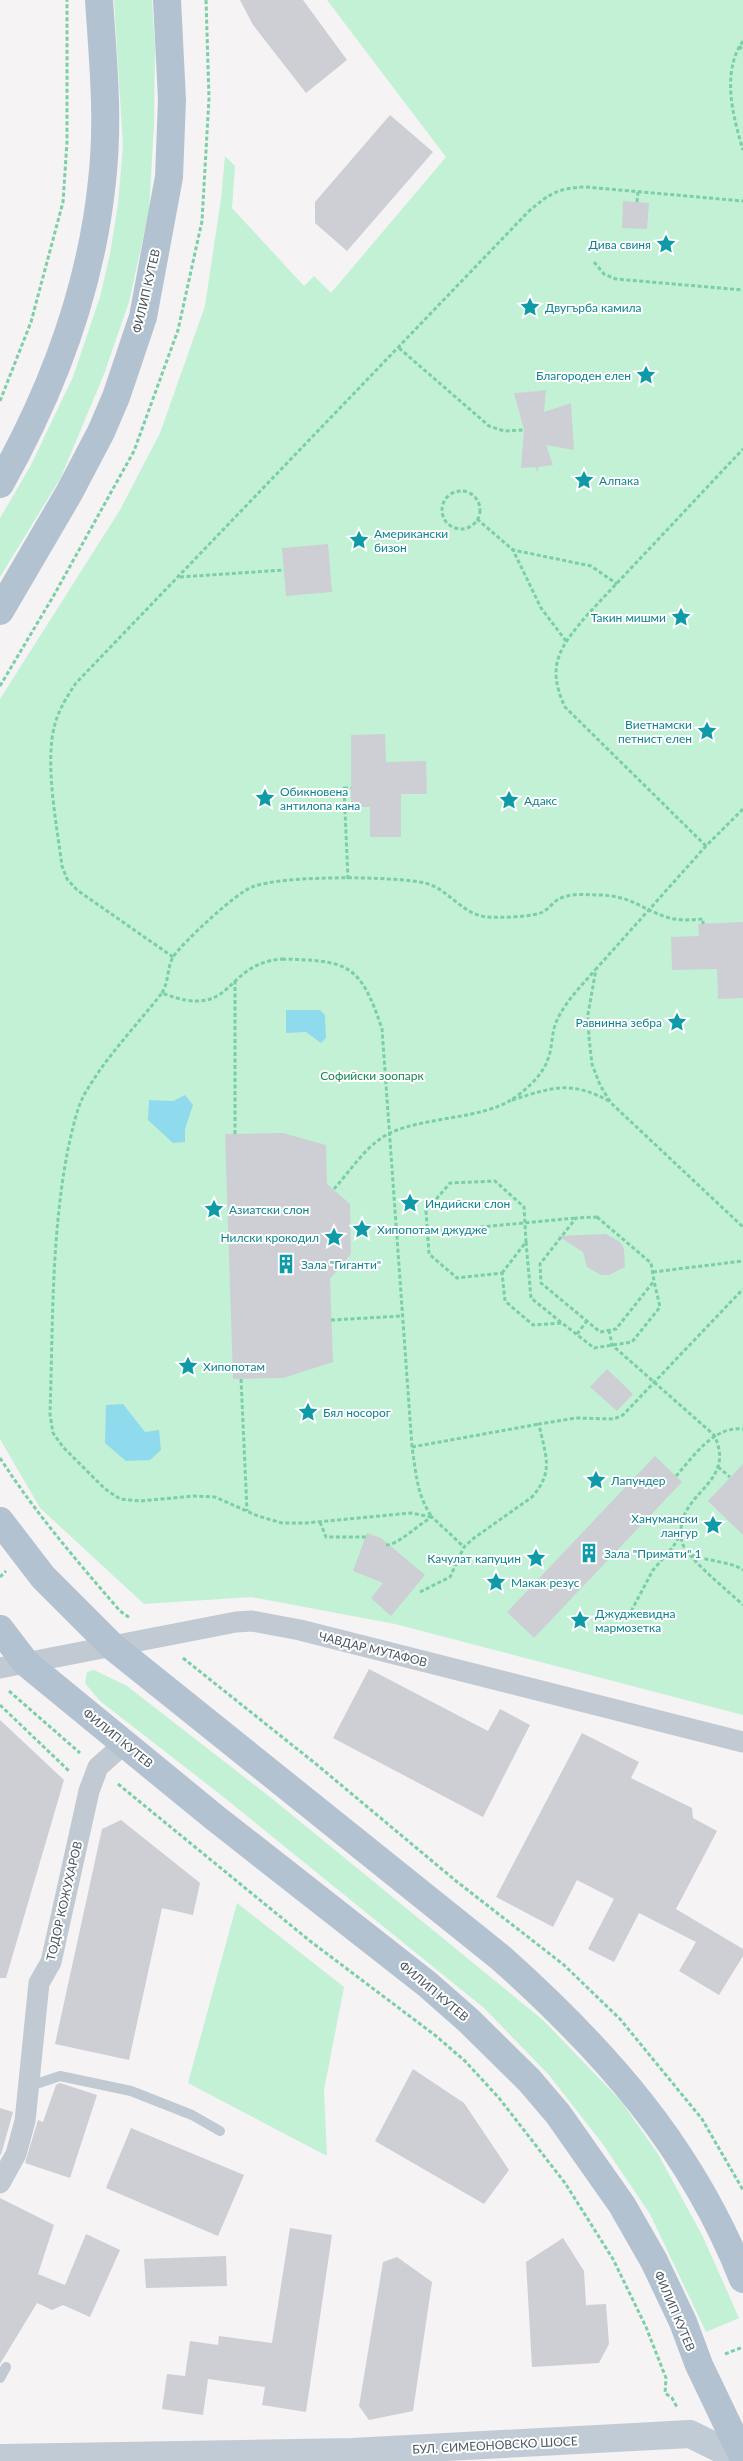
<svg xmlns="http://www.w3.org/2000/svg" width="743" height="2461" font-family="Lato,sans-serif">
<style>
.green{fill:#c3f1d5}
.water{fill:#90daee}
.building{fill:#cdcfd5}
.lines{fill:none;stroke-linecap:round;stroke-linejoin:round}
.path{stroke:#7ad0a6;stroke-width:3;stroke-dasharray:4 2.5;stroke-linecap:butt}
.lane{stroke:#c1cad2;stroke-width:10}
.street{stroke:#c1cad2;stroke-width:21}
.secondary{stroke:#c1cbd6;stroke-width:28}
.primary{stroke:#b3c2d1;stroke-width:28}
.labels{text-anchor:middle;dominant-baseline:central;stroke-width:4;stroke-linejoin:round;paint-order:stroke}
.culture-label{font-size:12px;fill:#0d838f;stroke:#fff;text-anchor:start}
.street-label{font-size:12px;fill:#4a5661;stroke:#fff}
.park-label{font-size:12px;fill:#17864f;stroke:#fff}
</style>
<rect width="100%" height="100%" fill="#f5f3f3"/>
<g class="green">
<path d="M114 0H152L155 48 154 125 149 211 129 302 104 374 61 477 0 577V518L31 465 73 377 100 297 110 254 118 204 123 146Z"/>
<path d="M327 0H743V1715L395 1624 252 1597 144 1604 40 1508 0 1439V699L120 510 160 433 205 306 221 199 225 156 235 166 232 208 304 286 314 276 331 293 446 157Z"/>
<path d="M94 1670 127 1686 270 1797 543 2020 621 2101 658 2154 703 2237 739 2318 706 2332 650 2214 602 2143 549 2075 484 2008 221 1795 100 1701 85 1683 87 1672Z"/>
<path d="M237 1903 344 1987 324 2090 327 2156 188 2083Z"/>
</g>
<g class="water">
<path d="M286 1010H320L325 1015 326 1038 321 1043 306 1032 286 1033Z"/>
<path d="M185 1095 193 1105 185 1129V1142L173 1143 148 1120 149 1100 173 1101Z"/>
<path d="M123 1404 145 1432 159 1430 161 1450 150 1460 126 1461 105 1443 106 1405Z"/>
</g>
<g class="building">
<path d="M240 0H303L347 60 306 93 253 25Z"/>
<path d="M390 115 433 152 347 251 315 223V202Z"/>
<path d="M623 201 649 203 647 229 622 228Z"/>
<path d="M529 388 530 392 546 390 544 412 571 403 574 450 546 445 553 465 538 467V472L535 467 521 468 524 430 514 393 529 392Z"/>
<path d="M328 544 332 592 286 596 282 548Z"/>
<path d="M385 734 386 762 426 761 427 794H401V837H370V807H351V735Z"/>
<path d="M743 922V998L718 999 717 969 672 970 671 937 699 936 698 924Z"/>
<path d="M283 1133 326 1145 327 1184 350 1204 351 1254 330 1279 333 1362 283 1378 233 1379 225 1134Z"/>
<path d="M606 1234 620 1242 624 1249 625 1267 609 1275H601L587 1267 583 1252 558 1236Z"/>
<path d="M607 1369 633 1394 617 1411 590 1387Z"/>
<path d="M655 1456 682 1482 534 1638 507 1612Z"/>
<path d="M743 1464V1535L708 1501Z"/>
<path d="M367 1533 381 1538 425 1575 391 1616 371 1598 383 1583 353 1571Z"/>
<path d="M369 1669 488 1731 500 1709 530 1725 483 1817 333 1738Z"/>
<path d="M0 1720 64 1780 6 1978H0Z"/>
<path d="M582 1733 639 1762 631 1778 692 1808 693 1818 717 1831 676 1909 743 1949V1956L719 1995 679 1971 696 1942 639 1913 614 1962 588 1949 614 1899 577 1880 553 1927 496 1897Z"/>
<path d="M121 1820 200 1883 193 1915 162 1908 129 2060 55 2044 102 1829Z"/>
<path d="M413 2069 464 2103 509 2170 484 2204 375 2141Z"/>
<path d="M60 2083 97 2095 70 2178 25 2163 38 2120 43 2122 56 2085Z"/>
<path d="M0 2108 13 2112 1 2155 0 2154Z"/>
<path d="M131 2128 244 2175 218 2236 106 2188Z"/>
<path d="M0 2198 54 2225 38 2274 65 2285 86 2234 120 2250 90 2317 63 2305 52 2310 37 2303 0 2364Z"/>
<path d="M290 2228 332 2235 306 2412 262 2405 265 2387 208 2379 203 2415 162 2409 167 2374 185 2376 190 2341 218 2345 219 2336 272 2343Z"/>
<path d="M563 2238 584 2271 586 2305 606 2304 609 2344 599 2363 532 2367 526 2262Z"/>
<path d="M226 2256 227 2286 146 2288 144 2259Z"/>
<path d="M397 2257 432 2282 413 2411 369 2420 359 2406 383 2262Z"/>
</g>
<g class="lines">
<g class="path">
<path d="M743 41C721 72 733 117 743 150"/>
<path d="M739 46 743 50"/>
<path d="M637 202 638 192"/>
<path d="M594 262 604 274 616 279 743 290"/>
<path d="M399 348 489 426 504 431 524 430"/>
<path d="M0 401 31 322 63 202 67 142V0"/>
<circle cx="461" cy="510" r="19"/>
<path d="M477 519 513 550"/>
<path d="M180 577 284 570"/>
<path d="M566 641 541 608 513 550 591 566 617 584"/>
<path d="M0 686 54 595 134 451 178 330 202 221 209 98 206 0"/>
<path d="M743 809 706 846 596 969 588 1014 589 1038 592 1064 600 1085 611 1103 743 1227"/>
<path d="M706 846 565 707C545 664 561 646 588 614L743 449"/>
<path d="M348 879 344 788H351"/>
<path d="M173 957 77 890 67 879 62 866C57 826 44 762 55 724 59 709 68 695 76 683L528 212C550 193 558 188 586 187L743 201"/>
<path d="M282 959C347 961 360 962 382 1029L412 1447C416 1473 417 1496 432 1517L411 1513 306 1523H282L258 1516 215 1497 194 1496 140 1501 120 1499 105 1489 63 1447 53 1433 50 1414C53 1326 51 1236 68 1149 72 1132 76 1110 84 1095 105 1058 136 1026 162 993 236 1022 221 964 282 959Z"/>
<path d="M162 993C169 981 167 968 173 957 183 942 236 893 252 887 281 875 393 876 425 883 449 889 461 914 487 917 499 918 533 917 543 912 551 907 555 899 564 897 575 893 587 895 598 895 629 895 640 908 666 917 678 921 691 920 703 919V924"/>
<path d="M512 1100C554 1087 570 1080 611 1102"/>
<path d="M235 1134V980"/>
<path d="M334 1189C351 1170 367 1144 390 1133 424 1117 481 1119 511 1100 525 1091 543 1075 548 1059 553 1046 551 1031 558 1018 567 1000 582 985 595 970"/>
<path d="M597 1217 651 1263 654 1281 616 1329 600 1332 541 1283 540 1264 576 1218Z"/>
<path d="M396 1235 576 1218"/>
<path d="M526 1242 531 1298 562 1323"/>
<path d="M653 1272 743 1261"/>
<path d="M502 1273 526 1242 524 1207 495 1181 450 1183 426 1211 429 1254 457 1278 502 1273 505 1301 533 1325 562 1323 594 1348 632 1342 660 1307 654 1281"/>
<path d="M331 1320 402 1316"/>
<path d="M609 1330 612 1345 714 1435C737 1482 682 1491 681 1530 681 1535 681 1540 683 1545 692 1562 727 1590 743 1605"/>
<path d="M577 1334 587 1321"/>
<path d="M241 1379 247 1511"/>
<path d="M412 1447 539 1424"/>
<path d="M0 1458C37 1515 76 1560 120 1611L130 1618"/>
<path d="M718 1467 730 1477"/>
<path d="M676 1476C694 1456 713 1426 743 1429"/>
<path d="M320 1522 326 1537H366"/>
<path d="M386 1545C398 1545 419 1524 432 1517L464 1547"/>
<path d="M692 1555C707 1561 732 1562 743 1570"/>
<path d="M0 1577 6 1571"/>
<path d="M420 1592 450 1577 464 1547 474 1538 532 1497C555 1471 545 1455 539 1424L576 1418 614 1419 623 1415 743 1289"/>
<path d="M628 1617 653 1570 673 1547 681 1534"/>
<path d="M183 1658 316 1764 456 1881 564 1965 620 2019 702 2119 743 2190"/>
<path d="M9 1691 80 1753"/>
<path d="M0 1705 70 1772"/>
<path d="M118 1784 310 1941 436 2036 465 2061 499 2098 565 2183 613 2259 646 2327 666 2378 665 2393 672 2398 677 2407"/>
<path d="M725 2354 743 2347"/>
</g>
<g class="lane">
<path d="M30 2086 60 2076 131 2091 192 2115 220 2131"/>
<path d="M0 2378 6 2367"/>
</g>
<g class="street">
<path d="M0 1668 236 1622 252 1621 300 1630 743 1742"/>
<path d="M0 2183 16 2154 25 2121 39 1983 51 1962 89 1791 98 1767 124 1744"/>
</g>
<path class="secondary" d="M0 2458 353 2452 690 2434 743 2460"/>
<g class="primary">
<path d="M0 484C53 390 91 289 102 181 109 121 103 60 99 0"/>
<path d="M0 611 69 493 101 432 116 397 143 317 169 177 172 100 167 0"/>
<path d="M0 1521 43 1577 112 1646 501 1958C605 2051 691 2147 743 2279"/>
<path d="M0 1629 26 1663 214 1817 427 1984 468 2020 529 2080 558 2114 622 2205 654 2261 683 2322 699 2365 743 2457"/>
</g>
</g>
<defs>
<symbol id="sight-bare" viewBox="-9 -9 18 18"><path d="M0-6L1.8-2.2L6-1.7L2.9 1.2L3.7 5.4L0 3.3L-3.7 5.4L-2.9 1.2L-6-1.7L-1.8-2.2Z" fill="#0f9aa8" stroke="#fff" stroke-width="2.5" paint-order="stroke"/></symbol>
<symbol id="building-bare" viewBox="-9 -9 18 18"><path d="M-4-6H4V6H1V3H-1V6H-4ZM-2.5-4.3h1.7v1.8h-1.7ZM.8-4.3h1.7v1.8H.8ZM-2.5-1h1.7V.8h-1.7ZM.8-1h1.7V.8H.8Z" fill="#0f9aa8" stroke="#fff" stroke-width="2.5" paint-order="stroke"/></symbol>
</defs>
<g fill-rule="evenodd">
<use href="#sight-bare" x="652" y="230" width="28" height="28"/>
<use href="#sight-bare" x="516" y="293" width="28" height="28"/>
<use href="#sight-bare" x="632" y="361" width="28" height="28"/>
<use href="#sight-bare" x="570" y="466" width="28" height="28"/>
<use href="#sight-bare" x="345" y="526" width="28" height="28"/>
<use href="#sight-bare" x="667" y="603" width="28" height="28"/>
<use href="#sight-bare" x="693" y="717" width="28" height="28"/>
<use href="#sight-bare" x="251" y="784" width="28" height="28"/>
<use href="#sight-bare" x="495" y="786" width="28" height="28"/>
<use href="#sight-bare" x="663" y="1008" width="28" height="28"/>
<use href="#sight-bare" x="396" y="1189" width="28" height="28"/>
<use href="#sight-bare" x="200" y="1195" width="28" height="28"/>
<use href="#sight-bare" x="348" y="1215" width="28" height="28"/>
<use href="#sight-bare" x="320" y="1223" width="28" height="28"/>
<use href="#building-bare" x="272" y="1250" width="28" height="28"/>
<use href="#sight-bare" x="174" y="1352" width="28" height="28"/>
<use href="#sight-bare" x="294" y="1398" width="28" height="28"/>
<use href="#sight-bare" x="582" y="1466" width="28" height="28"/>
<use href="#sight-bare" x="699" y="1511" width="28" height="28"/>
<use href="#building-bare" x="575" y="1539" width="28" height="28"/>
<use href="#sight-bare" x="522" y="1544" width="28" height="28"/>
<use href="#sight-bare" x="482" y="1568" width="28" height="28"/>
<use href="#sight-bare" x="566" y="1606" width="28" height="28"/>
</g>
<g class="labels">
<g class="culture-label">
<text x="651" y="244" text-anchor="end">Дива свиня</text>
<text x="545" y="307">Двугърба камила</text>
<text x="631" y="375" text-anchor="end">Благороден елен</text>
<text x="599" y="480">Алпака</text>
<text x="374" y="533">Американски<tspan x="374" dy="14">бизон</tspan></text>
<text x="666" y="617" text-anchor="end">Такин мишми</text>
<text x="692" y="724" text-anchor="end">Виетнамски<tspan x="692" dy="14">петнист елен</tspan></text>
<text x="280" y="791">Обикновена<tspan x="280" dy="14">антилопа кана</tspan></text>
<text x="524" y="800">Адакс</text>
<text x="662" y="1022" text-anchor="end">Равнинна зебра</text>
<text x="425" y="1203">Индийски слон</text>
<text x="229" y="1209">Азиатски слон</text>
<text x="377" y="1229">Хипопотам джудже</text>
<text x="319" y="1237" text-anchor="end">Нилски крокодил</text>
<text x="301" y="1264">Зала "Гиганти"</text>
<text x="203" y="1366">Хипопотам</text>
<text x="323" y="1412">Бял носорог</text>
<text x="611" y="1480">Лапундер</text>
<text x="698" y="1518" text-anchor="end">Ханумански<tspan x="698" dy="14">лангур</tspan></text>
<text x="604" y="1553">Зала "Примати" 1</text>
<text x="521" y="1558" text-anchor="end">Качулат капуцин</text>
<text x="511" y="1582">Макак резус</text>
<text x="595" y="1613">Джуджевидна<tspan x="595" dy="14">мармозетка</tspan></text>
</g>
<g class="street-label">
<text transform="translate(146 291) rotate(-77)">ФИЛИП КУТЕВ</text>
<text transform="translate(373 1649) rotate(14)">ЧАВДАР МУТАФОВ</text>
<text transform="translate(118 1738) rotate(39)">ФИЛИП КУТЕВ</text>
<text transform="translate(64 1901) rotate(-77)">ТОДОР КОЖУХАРОВ</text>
<text transform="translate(434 1991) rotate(40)">ФИЛИП КУТЕВ</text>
<text transform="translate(675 2311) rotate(67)">ФИЛИП КУТЕВ</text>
<text transform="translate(495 2445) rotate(-3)">БУЛ. СИМЕОНОВСКО ШОСЕ</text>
</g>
<g class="park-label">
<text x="372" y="1075">Софийски зоопарк</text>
</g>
</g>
</svg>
